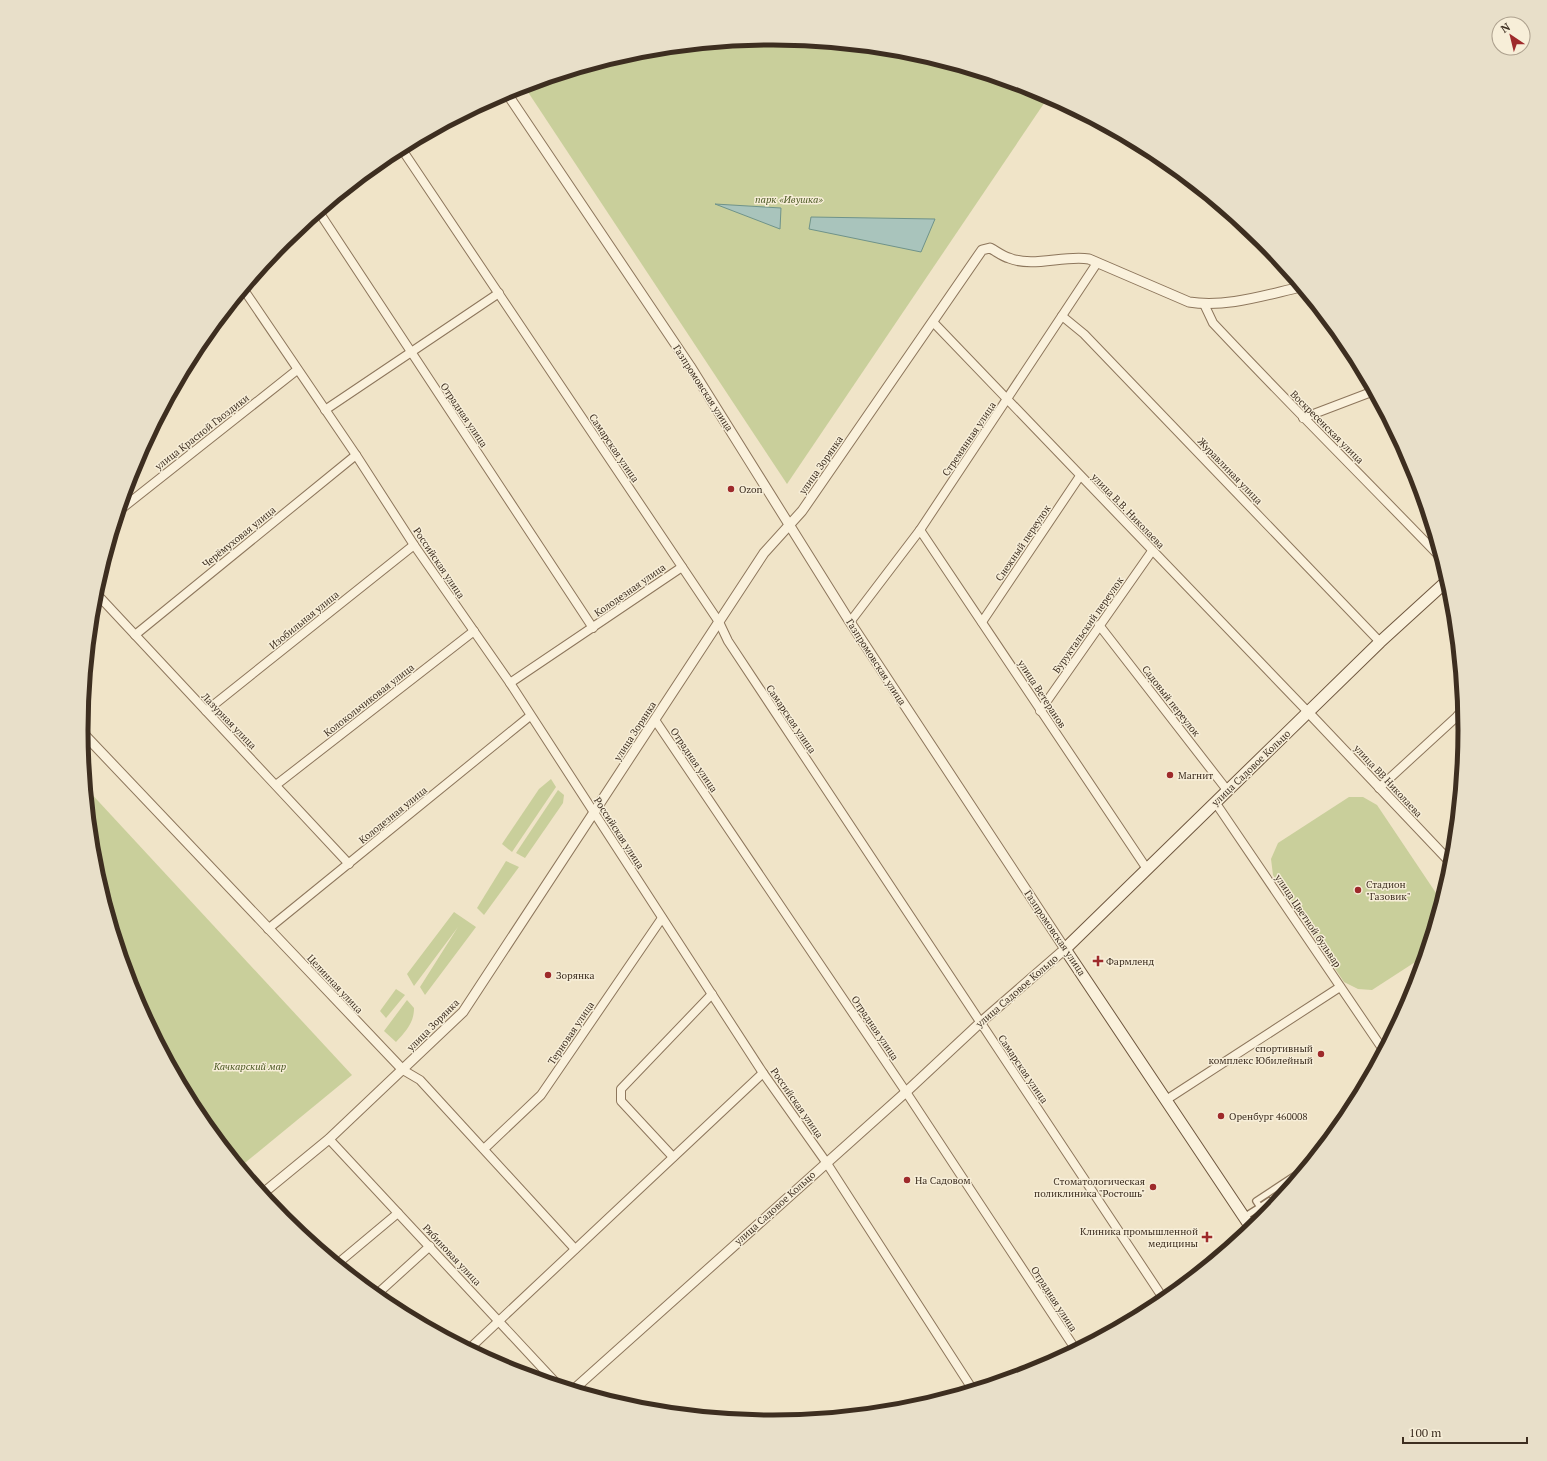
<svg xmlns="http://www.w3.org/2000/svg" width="1547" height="1461" font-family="'PT Serif',serif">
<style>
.green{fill:#c9cf9b}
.water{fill:#a9c4bc;stroke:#6f938a}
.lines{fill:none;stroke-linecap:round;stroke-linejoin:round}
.pedestrian-casing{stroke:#8d765c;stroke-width:8}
.minor-casing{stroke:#8d765c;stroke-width:10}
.tertiary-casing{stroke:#8d765c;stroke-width:11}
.secondary-casing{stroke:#6f573f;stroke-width:13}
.pedestrian{stroke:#faf1dc;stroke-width:5.5}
.minor{stroke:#faf1dc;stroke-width:8}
.tertiary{stroke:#faf1dc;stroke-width:9}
.secondary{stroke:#faf1dc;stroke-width:11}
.poi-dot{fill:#9e2a2b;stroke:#f7eed8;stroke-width:1.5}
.labels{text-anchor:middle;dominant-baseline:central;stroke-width:3;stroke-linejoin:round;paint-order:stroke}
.park-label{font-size:10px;font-style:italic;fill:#4d5a26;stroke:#f7eed8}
.street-label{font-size:10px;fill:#3d2e20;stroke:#f7eed8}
.poi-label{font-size:10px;fill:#3d2e20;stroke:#f7eed8;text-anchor:start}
.rim{fill:none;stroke:#3d2e20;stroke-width:5}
</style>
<rect width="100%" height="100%" fill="#f0e4c8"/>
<g class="green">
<path d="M774 38 909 51 1039 91 1049 96 787 484 524 86 639 51Z"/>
<path d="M551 779 556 787 512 852 502 844 539 789Z"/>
<path d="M87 789 352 1075 240 1167 198 1115 134 995 94 865Z"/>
<path d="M558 790 564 795 563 803 525 858 516 853Z"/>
<path d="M1349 797H1363L1377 805 1442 902 1426 955 1372 990 1358 989 1344 982 1273 875 1271 859 1278 843Z"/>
<path d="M506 861 519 867 484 915 477 908Z"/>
<path d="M454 912 476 927 425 995 420 987 458 927 414 986 407 974Z"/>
<path d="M396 989 405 995 386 1018 380 1011Z"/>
<path d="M407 1000 414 1008C414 1023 406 1031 396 1042L384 1031Z"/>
</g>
<g class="water">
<path d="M715 204 781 208 780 229Z"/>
<path d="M811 217 935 219 921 252 809 229Z"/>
</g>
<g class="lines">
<defs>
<g id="pedestrian">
<path d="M1269 1201 1260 1207 1264 1213 1274 1207"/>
<path d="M1244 1217 1260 1207 1256 1201 1306 1168"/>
</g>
<g id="minor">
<path d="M401 148 719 622 728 641 1165 1301"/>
<path d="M319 212 593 628"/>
<path d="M244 290 356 455 414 545 510 683 763 1073 826 1162 973 1390"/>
<path d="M1204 304 1213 323C1288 403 1366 480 1442 559"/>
<path d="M1062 316 1084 334 1380 642"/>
<path d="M933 322 1308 712"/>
<path d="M325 410 499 293"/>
<path d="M1303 418 1374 391"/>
<path d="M120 510 297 370"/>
<path d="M920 530 1147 869"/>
<path d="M95 592 349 864"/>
<path d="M850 622 920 530 1097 263"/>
<path d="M982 622 1080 476"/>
<path d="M1099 625 1227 790"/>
<path d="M135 635 356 455"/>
<path d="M510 683 682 567"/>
<path d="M206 711 414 545"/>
<path d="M1040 711 1152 551"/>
<path d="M1458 715 1465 723"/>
<path d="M655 720 906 1092 1076 1350"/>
<path d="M276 785 474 631"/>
<path d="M1379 788 1464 710"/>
<path d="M1215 802 1384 1051"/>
<path d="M268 929 530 716"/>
<path d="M403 1070 420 1080 575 1249"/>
<path d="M1166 1100 1340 987"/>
<path d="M329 1139 559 1386"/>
<path d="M484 1149 541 1095 662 918"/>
<path d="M673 1157 621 1101V1089L712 994"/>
<path d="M337 1264 398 1213"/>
<path d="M376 1295 430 1246"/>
<path d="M469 1349 763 1073"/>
</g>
<g id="tertiary">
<path d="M506 92 690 366 850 622 1065 949 981 1022 906 1092 573 1390"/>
<path d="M1308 712 1453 865"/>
<path d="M81 731 403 1070"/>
<path d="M262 1194 329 1139 463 1012 764 553 802 511 982 250 990 248C996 251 1002 256 1009 258 1033 268 1063 255 1089 259L1189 302C1226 308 1265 295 1301 287"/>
</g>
<path id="secondary" d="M1252 1229 1065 949 1380 642 1448 580"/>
</defs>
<use href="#pedestrian" class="pedestrian-casing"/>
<use href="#minor" class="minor-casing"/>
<use href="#tertiary" class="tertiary-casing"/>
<use href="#secondary" class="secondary-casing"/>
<use href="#pedestrian" class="pedestrian"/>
<use href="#minor" class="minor"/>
<use href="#tertiary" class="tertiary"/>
<use href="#secondary" class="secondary"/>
</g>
<g class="poi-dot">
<circle cx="731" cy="489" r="4"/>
<circle cx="1170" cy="775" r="4"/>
<circle cx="1358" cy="890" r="4"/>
<path d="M1096 955h4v4h4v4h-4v4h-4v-4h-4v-4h4z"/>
<circle cx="548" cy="975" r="4"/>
<circle cx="1321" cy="1054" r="4"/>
<circle cx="1221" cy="1116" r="4"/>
<circle cx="907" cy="1180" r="4"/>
<circle cx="1153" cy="1187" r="4"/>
<path d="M1205 1231h4v4h4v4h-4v4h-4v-4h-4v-4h4z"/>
</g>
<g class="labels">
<g class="park-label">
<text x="789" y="199">парк «Ивушка»</text>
<text x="250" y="1066">Качкарский мар</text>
</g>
<g class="street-label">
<text transform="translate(703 388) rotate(57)">Газпромовская улица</text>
<text transform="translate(464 415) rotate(56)">Отрадная улица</text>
<text transform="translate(1327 427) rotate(45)">Воскресенская улица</text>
<text transform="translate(202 432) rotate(-38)">улица Красной Гвоздики</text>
<text transform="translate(969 439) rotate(-56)">Стремянная улица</text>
<text transform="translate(614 448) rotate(56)">Самарская улица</text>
<text transform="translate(821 465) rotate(-55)">улица Зорянка</text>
<text transform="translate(1230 471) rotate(46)">Журавлиная улица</text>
<text transform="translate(1128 511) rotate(46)">улица В.В. Николаева</text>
<text transform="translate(239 537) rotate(-39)">Черёмуховая улица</text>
<text transform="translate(1023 543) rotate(-56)">Снежный переулок</text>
<text transform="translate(439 563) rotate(56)">Российская улица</text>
<text transform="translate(630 590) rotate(-35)">Колодезная улица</text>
<text transform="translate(304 620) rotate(-39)">Изобильная улица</text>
<text transform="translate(1088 625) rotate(-55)">Буруктальский переулок</text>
<text transform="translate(876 662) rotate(57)">Газпромовская улица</text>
<text transform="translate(1042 694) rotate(57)">улица Ветеранов</text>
<text transform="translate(369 700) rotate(-38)">Колокольчиковая улица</text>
<text transform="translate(1171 701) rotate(52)">Садовый переулок</text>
<text transform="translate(791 719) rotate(56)">Самарская улица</text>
<text transform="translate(229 721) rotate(46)">Лазурная улица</text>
<text transform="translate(635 731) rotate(-57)">улица Зорянка</text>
<text transform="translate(694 760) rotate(56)">Отрадная улица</text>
<text transform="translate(1251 768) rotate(-44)">улица Садовое Кольцо</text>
<text transform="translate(1388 781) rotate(47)">улица ВВ Николаева</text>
<text transform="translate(393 815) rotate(-39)">Колодезная улица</text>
<text transform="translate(619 833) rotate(57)">Российская улица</text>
<text transform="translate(1308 921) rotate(56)">улица Цветной бульвар</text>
<text transform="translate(1055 933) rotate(56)">Газпромовская улица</text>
<text transform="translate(335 984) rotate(47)">Целинная улица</text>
<text transform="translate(1017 991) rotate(-41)">улица Садовое Кольцо</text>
<text transform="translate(433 1025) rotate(-45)">улица Зорянка</text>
<text transform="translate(875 1028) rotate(56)">Отрадная улица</text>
<text transform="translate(571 1033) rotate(-56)">Терновая улица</text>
<text transform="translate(1023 1069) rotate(56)">Самарская улица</text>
<text transform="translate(797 1103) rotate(55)">Российская улица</text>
<text transform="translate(775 1208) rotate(-42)">улица Садовое Кольцо</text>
<text transform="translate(452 1255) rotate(47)">Рябиновая улица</text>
<text transform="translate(1054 1299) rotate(57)">Отрадная улица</text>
</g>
<g class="poi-label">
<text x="739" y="489">Ozon</text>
<text x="1178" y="775">Магнит</text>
<text x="1366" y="884">Стадион<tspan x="1366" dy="12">"Газовик"</tspan></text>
<text x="1106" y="961">Фармленд</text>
<text x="556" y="975">Зорянка</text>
<text x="1313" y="1048" text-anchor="end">спортивный<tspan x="1313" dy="12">комплекс Юбилейный</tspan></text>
<text x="1229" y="1116">Оренбург 460008</text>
<text x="915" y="1180">На Садовом</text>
<text x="1145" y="1181" text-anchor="end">Стоматологическая<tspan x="1145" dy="12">поликлиника "Ростошь"</tspan></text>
<text x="1198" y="1231" text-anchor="end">Клиника промышленной<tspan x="1198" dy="12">медицины</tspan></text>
</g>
</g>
<path d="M0 0H1547V1461H0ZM88 730a685 685 0 1 1 1370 0a685 685 0 1 1-1370 0Z" fill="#e8dfc9" fill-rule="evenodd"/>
<path class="rim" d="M88 730a685 685 0 1 1 1370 0a685 685 0 1 1-1370 0Z"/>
<g transform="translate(1511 36) rotate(325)"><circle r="19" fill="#f7eed8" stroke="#ada18e"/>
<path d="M0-3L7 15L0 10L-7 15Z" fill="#9e2a2b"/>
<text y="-6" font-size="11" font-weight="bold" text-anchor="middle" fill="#3d2e20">N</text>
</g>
<path d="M1403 1437v6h124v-6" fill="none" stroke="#3d2e20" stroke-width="2"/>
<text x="1409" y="1437" font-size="12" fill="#3d2e20" stroke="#f7eed8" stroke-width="3" paint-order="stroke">100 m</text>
</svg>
